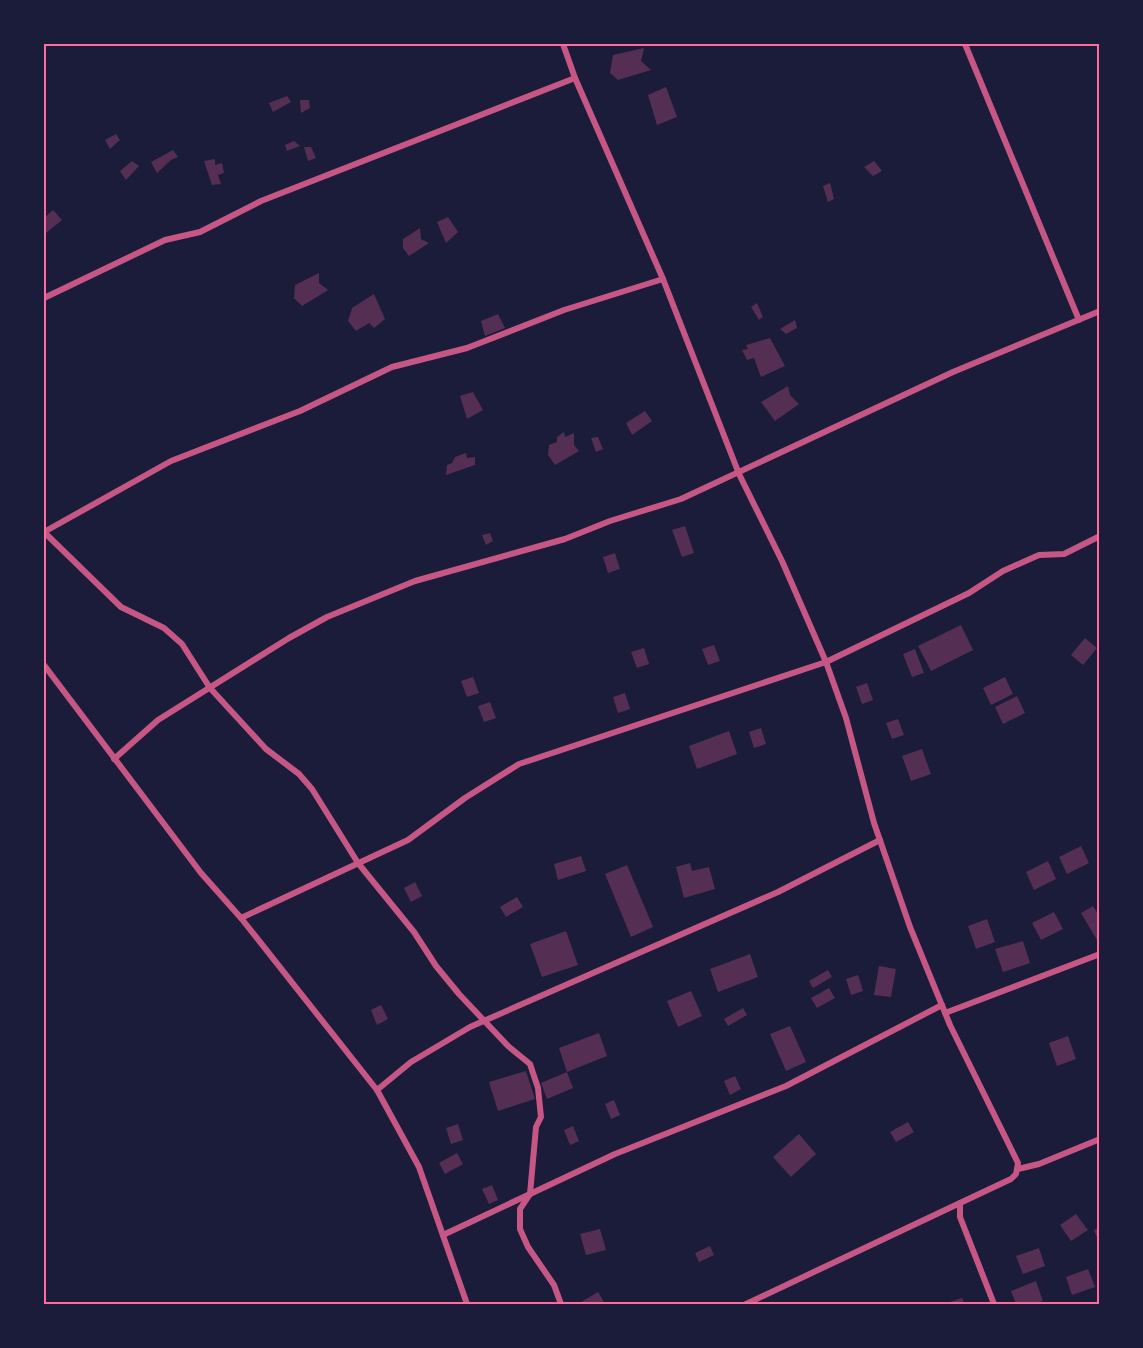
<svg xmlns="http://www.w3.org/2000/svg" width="1143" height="1348" font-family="'Alegreya Sans',sans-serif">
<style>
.building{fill:#542f53}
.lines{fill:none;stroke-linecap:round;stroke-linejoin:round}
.minor{stroke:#c65784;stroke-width:6}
.neatline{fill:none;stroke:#ff6b9d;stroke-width:2}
</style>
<rect width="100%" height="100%" fill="#1b1b3a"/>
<g class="building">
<path d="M644 48 641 61 651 70 618 80 610 73 613 55Z"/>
<path d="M666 87 677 117 657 125 648 95Z"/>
<path d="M287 96 291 102 273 112 269 103Z"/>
<path d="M300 100H309L310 108 301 113Z"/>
<path d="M116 134 120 140 110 149 105 140Z"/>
<path d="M294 141 300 146 287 151 285 145Z"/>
<path d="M304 147H311L316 158 308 161Z"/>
<path d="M173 150 178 157 171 160 157 173 151 162Z"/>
<path d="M215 159V165L222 163 224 173 218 175 221 184 212 185 204 161Z"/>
<path d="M132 161 139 166 126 180 120 171Z"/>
<path d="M874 161 882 171 873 176 864 167Z"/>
<path d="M830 183 834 199 828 202 823 186Z"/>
<path d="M53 210 62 220 46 233 44 218Z"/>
<path d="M448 217 458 232 446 243 437 222Z"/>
<path d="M420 228 421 239 429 243 409 256 403 248V239Z"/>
<path d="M319 273V283L328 290 302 306 294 298 295 285Z"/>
<path d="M374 294 385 319 374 328 369 323 356 331 348 321 352 308Z"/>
<path d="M757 303 763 317 759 320 751 307Z"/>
<path d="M498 314 505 328 485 336 481 321Z"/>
<path d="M795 320 797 328 786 334 780 329Z"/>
<path d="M770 338 785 366 761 377 754 358 747 360 742 350 748 349 746 345Z"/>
<path d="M788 386 790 395 799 404 775 421 761 402Z"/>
<path d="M473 392 483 410 467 419 460 396Z"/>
<path d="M645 411 652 421 632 435 626 423Z"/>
<path d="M564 432 565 437 574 433V445L579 451 555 465 548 455 549 445 557 442V437Z"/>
<path d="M598 437 603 449 596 452 591 438Z"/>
<path d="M466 453 467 458 475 457V465L446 475 447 465 452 463 455 457Z"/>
<path d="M685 526 694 553 682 557 672 530Z"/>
<path d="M490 533 493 541 486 545 482 535Z"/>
<path d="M615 553 620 569 608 573 603 557Z"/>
<path d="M961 625 973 650 931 671 918 646Z"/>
<path d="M1085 638 1097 648 1083 665 1071 655Z"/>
<path d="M714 645 720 661 708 665 702 649Z"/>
<path d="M644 648 649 664 637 668 631 652Z"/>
<path d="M915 649 924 673 912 677 903 654Z"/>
<path d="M473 677 479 693 467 697 461 681Z"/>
<path d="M1005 677 1013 694 991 705 983 688Z"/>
<path d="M867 683 873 700 862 704 856 687Z"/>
<path d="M625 693 630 709 618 713 613 697Z"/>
<path d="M1017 696 1025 713 1003 724 995 707Z"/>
<path d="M490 702 496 718 484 722 478 706Z"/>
<path d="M898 719 904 735 892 739 886 723Z"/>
<path d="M761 728 766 744 754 748 749 732Z"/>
<path d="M729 731 737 754 697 769 689 746Z"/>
<path d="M922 749 931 774 911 781 902 756Z"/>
<path d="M1081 846 1089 863 1067 874 1059 857Z"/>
<path d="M581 856 586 871 558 880 554 864Z"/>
<path d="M1048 861 1056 879 1034 890 1026 872Z"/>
<path d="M690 863 692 871 709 867 715 889 684 898 676 867Z"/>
<path d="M627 865 653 927 631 937 605 874Z"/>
<path d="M415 882 422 896 411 902 404 888Z"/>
<path d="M517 897 523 907 506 917 500 907Z"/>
<path d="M1093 906 1100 917V939L1097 940 1081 913Z"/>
<path d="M1054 912 1063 929 1041 940 1032 923Z"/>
<path d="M987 919 995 942 976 949 968 926Z"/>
<path d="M566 931 578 965 542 977 530 944Z"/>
<path d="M1023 941 1030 963 1003 972 995 949Z"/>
<path d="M750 954 758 977 718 992 710 969Z"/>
<path d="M879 966 896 969 891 997 874 995Z"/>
<path d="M828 970 832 977 813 988 809 981Z"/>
<path d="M858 975 863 991 851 995 846 979Z"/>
<path d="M829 988 835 998 817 1008 811 998Z"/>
<path d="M691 991 702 1016 678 1027 667 1001Z"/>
<path d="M381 1005 388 1019 377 1025 371 1010Z"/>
<path d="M743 1008 747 1015 728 1026 724 1019Z"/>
<path d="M790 1026 806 1062 786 1071 770 1034Z"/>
<path d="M599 1033 607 1056 567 1072 559 1048Z"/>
<path d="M1068 1036 1076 1059 1057 1066 1049 1043Z"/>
<path d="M526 1071 535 1099 498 1111 489 1082Z"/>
<path d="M567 1072 573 1088 547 1099 541 1083Z"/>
<path d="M735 1076 741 1089 730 1095 724 1081Z"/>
<path d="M614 1100 620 1115 611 1119 605 1104Z"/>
<path d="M908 1122 914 1132 896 1142 890 1132Z"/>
<path d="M458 1124 463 1140 451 1144 446 1128Z"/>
<path d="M573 1126 579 1141 570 1145 564 1130Z"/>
<path d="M799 1134 816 1154 791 1177 773 1157Z"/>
<path d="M457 1153 463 1164 445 1174 439 1163Z"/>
<path d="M492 1185 498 1200 489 1204 482 1189Z"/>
<path d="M1076 1214 1088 1230 1071 1241 1060 1225Z"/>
<path d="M1100 1228V1242H1099L1094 1230Z"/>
<path d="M600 1229 606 1250 586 1255 580 1234Z"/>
<path d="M710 1246 714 1255 699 1262 695 1253Z"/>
<path d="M1039 1248 1045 1266 1023 1274 1016 1256Z"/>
<path d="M1088 1269 1095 1287 1072 1295 1066 1277Z"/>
<path d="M1036 1281 1043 1301 1035 1304H1016L1011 1291Z"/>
<path d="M598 1292 604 1302 600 1304H582L581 1302Z"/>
<path d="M962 1298 965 1304H944Z"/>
</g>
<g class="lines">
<g class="minor">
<path d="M563 44 575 78 663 279 739 474 782 561 826 662 846 718 874 823 910 927 950 1025 1018 1163 1016 1174 1011 1179 960 1203V1217L994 1304"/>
<path d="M965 44 1079 320"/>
<path d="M44 298 165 240 200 232 261 201 575 78"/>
<path d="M44 532 121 607 164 628 182 644 210 688 266 749 299 774 312 789 358 863 414 932 436 966 459 994 508 1046 530 1064 538 1088 541 1117 536 1127 530 1194 520 1209V1229L528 1247 554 1285 561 1304"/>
<path d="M44 532 171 461 300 411 392 367 467 348 564 310 663 279"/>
<path d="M44 665 201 873 241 918 377 1090 419 1167 467 1304"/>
<path d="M114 759 158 720 289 638 327 617 415 581 565 539 610 521 681 499 953 372 1100 311"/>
<path d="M241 918 408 840 465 798 519 764 826 662 969 593 1003 571 1039 555 1064 554 1100 536"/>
<path d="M945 1013 1100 954"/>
<path d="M377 1090 411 1062 470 1027 778 892 880 840"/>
<path d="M1018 1169 1039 1164 1100 1139"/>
<path d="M443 1235 615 1154 786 1086 942 1005"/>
<path d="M746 1304 960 1203"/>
</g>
</g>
<rect width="1143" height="1348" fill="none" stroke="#1b1b3a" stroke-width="90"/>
<rect x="45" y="45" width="1053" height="1258" class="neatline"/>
</svg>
